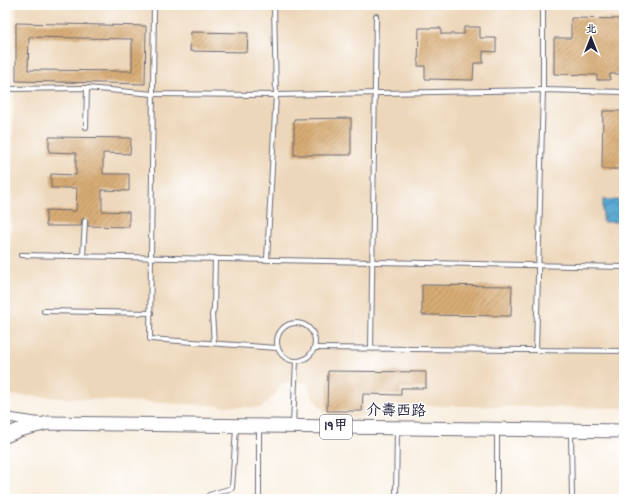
<svg xmlns="http://www.w3.org/2000/svg" width="629" height="504" font-family="Dekko,'LXGW WenKai TC',sans-serif">
<style>
.built{fill:#edd7ba}
.water{fill:url(#water-waves);stroke:#3c6486}
.building{fill:url(#building-hatch);fill-rule:evenodd}
.lines{fill:none;stroke-linecap:round;stroke-linejoin:round}
.service-casing{stroke:#6d6a75;stroke-width:6}
.minor-casing{stroke:#6d6a75;stroke-width:10}
.primary-casing{stroke:#6d6a75;stroke-width:15}
.service{stroke:#fff;stroke-width:4}
.minor{stroke:#fff;stroke-width:8}
.primary{stroke:#fff;stroke-width:13}
.labels{text-anchor:middle;dominant-baseline:central;stroke-width:3;stroke-linejoin:round;paint-order:stroke}
.shield{fill:#fff;stroke:#646476;stroke-width:1}
.shield-label{font-size:14px;font-weight:bold;fill:#22223b}
.street-label{font-size:15px;fill:#22223b;stroke:#fff}
</style>
<defs>
<pattern id="water-waves" width="16" height="10" patternUnits="userSpaceOnUse"><rect width="16" height="10" fill="#57a7d1"/><path d="M0 5q4-4 8 0t8 0" fill="none" stroke="#4888ab"/></pattern>
<pattern id="building-hatch" width="6" height="6" patternUnits="userSpaceOnUse"><rect width="6" height="6" fill="#d8ac74"/><path d="M-1 1l2-2M0 6l6-6M5 7l2-2" fill="none" stroke="#af8c60"/></pattern>
</defs>
<rect width="100%" height="100%" fill="#fff"/>
<filter id="ink" filterUnits="userSpaceOnUse"><feTurbulence type="fractalNoise" baseFrequency=".025" numOctaves="2"/><feDisplacementMap in="SourceGraphic" scale="8" xChannelSelector="R" yChannelSelector="G"/><feConvolveMatrix kernelMatrix="1 2 1 2 8 2 1 2 1" color-interpolation-filters="sRGB"/></filter>
<filter id="wash" filterUnits="userSpaceOnUse"><feTurbulence type="fractalNoise" baseFrequency=".012" numOctaves="4" result="noise"/><feDisplacementMap in="SourceGraphic" scale="16" xChannelSelector="R" yChannelSelector="G"/><feGaussianBlur stdDeviation="0.9" result="paint"/><feColorMatrix in="noise" values="0 0 0 0 0 0 0 0 0 0 0 0 0 0 0 0 0 1.4 0 .05"/><feComposite in="paint" operator="in"/></filter>
<g filter="url(#wash)">
<rect width="100%" height="100%" fill="#f9efe0"/>
<path class="built" d="M16 5H624V408L367 405V417H329L311 395 306 382 282 383 275 395 261 408 7 395Z"/>
<rect class="water" x="603" y="200" width="21" height="22"/>
<g id="blocks">
<g class="building">
<path d="M571 18 624 19V74H610V80H597V75L554 74V38H571Z"/>
<path d="M16 23 146 26 145 84 16 81ZM29 37 132 39V71L28 70Z"/>
<path d="M464 27H480V38H496V52L483 51V63H474L473 80 425 79V66H418L419 28H441V34H464Z"/>
<path d="M191 32 248 33 247 52 190 51Z"/>
<path d="M603 111H623L624 163H619V169H602Z"/>
<path d="M351 118V155H294V119Z"/>
<path d="M49 137 131 138 130 154 103 153V174H129V191L102 190V211L129 212V227L88 226V220L85 218 82 219 81 226H46V210L76 211 77 188H51V174L76 175V153L49 152Z"/>
<path d="M422 285 512 286 511 316 422 315Z"/>
<path d="M328 371 426 372V388H401V395L363 394 362 411H327Z"/>
</g>
</g>
</g>
<g filter="url(#ink)">
<use href="#blocks" fill-opacity="0" stroke="#6d6a75" stroke-width="1"/>
<g class="lines">
<defs>
<g id="service">
<path d="M154 5 150 339 277 348"/>
<path d="M5 89 87 88 153 94 276 95 543 90 624 92"/>
<path d="M86 127 87 88"/>
<path d="M21 255 624 267"/>
<path d="M83 256 85 221"/>
<path d="M267 259 276 95 274 5"/>
<path d="M44 311 151 313"/>
<circle cx="296" cy="342" r="19"/>
<path d="M214 343 212 314 214 309 215 258"/>
<path d="M315 348 624 351"/>
<path d="M371 348 376 16"/>
<path d="M536 350 543 90V5"/>
<path d="M293 424 296 361"/>
<path d="M259 428V499"/>
<path d="M497 431V499"/>
<path d="M571 433 572 499"/>
<path d="M209 499V495L232 488 236 428"/>
<path d="M396 499 397 429"/>
</g>
<path id="minor" d="M5 417 39 422"/>
<path id="primary" d="M5 436 19 430 48 423 624 431"/>
</defs>
<use href="#service" class="service-casing"/>
<use href="#minor" class="minor-casing"/>
<use href="#primary" class="primary-casing"/>
<use href="#service" class="service"/>
<use href="#minor" class="minor"/>
<use href="#primary" class="primary"/>
</g>
</g>
<g class="labels">
<rect class="shield" x="320" y="415" width="32" height="24" rx="3"/>
<g class="shield-label">
<text x="336" y="427">19甲</text>
</g>
<g class="street-label">
<text transform="translate(396 412) rotate(1)">介壽西路</text>
</g>
</g>
<rect width="629" height="504" fill="none" stroke="#fff" stroke-width="20"/>
<g transform="translate(591 38)" stroke="#ffffff" stroke-width="3" paint-order="stroke">
<path d="M0-3L7 15L0 10L-7 15Z" fill="#22223b"/>
<text y="-6" font-size="11" font-weight="bold" text-anchor="middle" fill="#22223b">北</text>
</g>
</svg>
